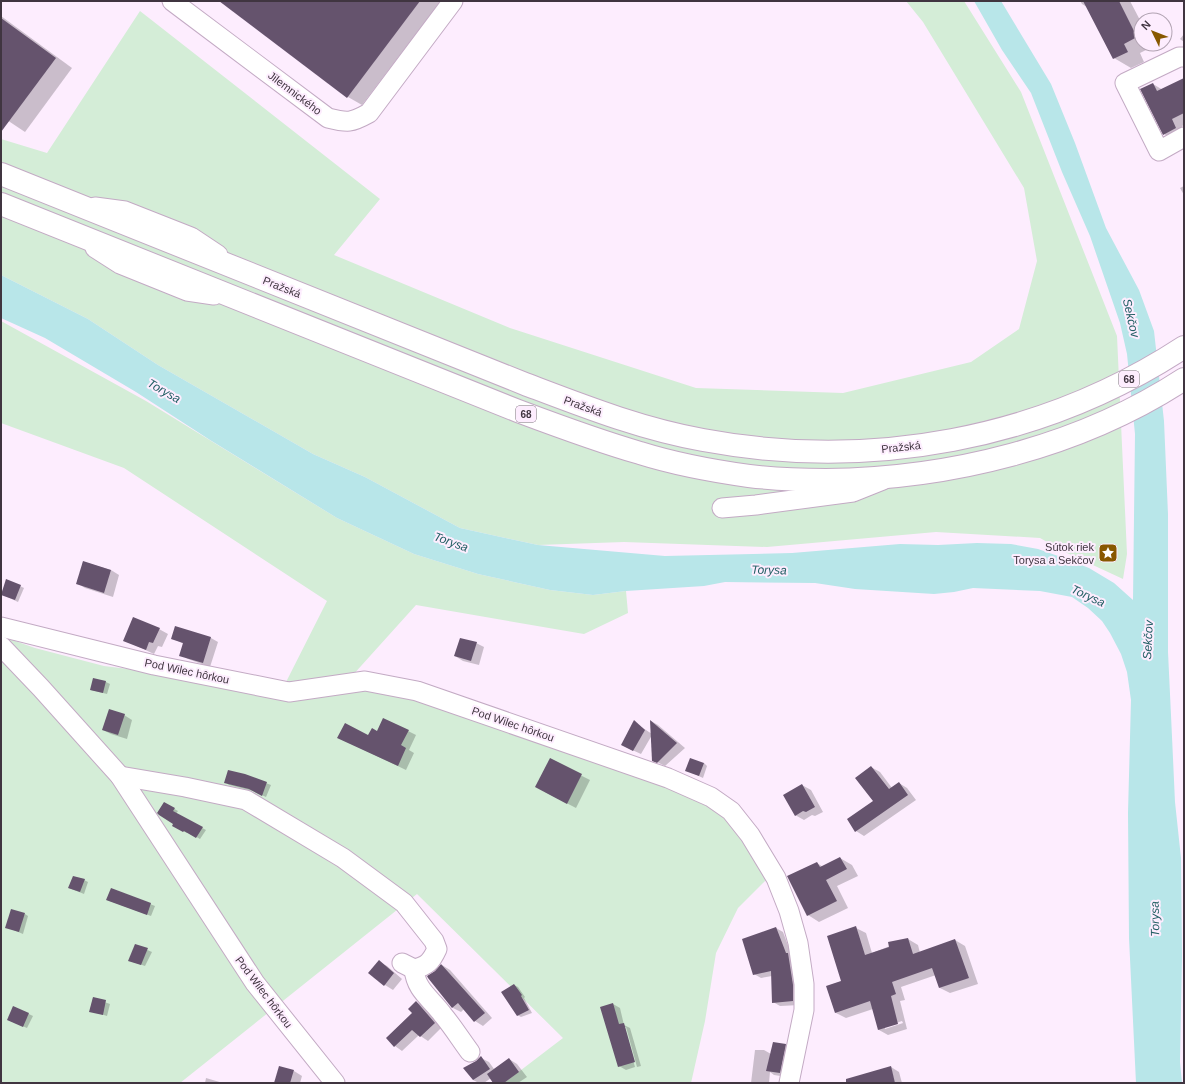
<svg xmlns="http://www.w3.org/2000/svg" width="1185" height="1084" font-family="Arial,sans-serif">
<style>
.green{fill:#d4edd7}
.water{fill:#b8e6e9}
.shadow{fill:#0003;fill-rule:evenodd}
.building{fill:#65536d}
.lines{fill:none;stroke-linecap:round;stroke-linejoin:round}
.minor-casing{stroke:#c3aac4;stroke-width:21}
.major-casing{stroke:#c3aac4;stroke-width:24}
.minor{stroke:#fff;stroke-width:19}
.major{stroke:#fff;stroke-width:22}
.labels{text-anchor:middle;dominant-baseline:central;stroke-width:4;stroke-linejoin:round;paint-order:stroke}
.shield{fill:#fdedfe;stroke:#796c79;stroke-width:1}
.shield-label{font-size:10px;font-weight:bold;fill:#403540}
.street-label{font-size:11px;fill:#403540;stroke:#fdedfe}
.poi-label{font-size:11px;fill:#403540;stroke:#fdedfe;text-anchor:end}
.water-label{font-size:12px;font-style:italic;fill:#225f64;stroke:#fdedfe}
</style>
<rect width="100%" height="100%" fill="#fdedfe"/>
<g class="green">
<path d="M906 1H964L1021 92 1117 336 1127 554 1123 579 1067 553 1040 538 936 532 767 547 624 542 538 545 460 528 365 477 313 454 158 365 88 319 1 275V139L47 153 140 11 380 199 334 255 510 328 696 388 843 393 971 362 1019 329 1037 261 1024 188 923 22Z"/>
<path d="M1 321 146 401 337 518 414 554 478 574 550 590 593 595 626 591 628 613 584 634 416 605 352 676 666 785 726 813 772 874 738 908 716 953 705 1021 691 1083H504L563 1038 417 894 180 1083H1V636L35 648 104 666 283 688 327 601 124 468 1 423Z"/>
</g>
<path class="water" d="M974 1H1001L1051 84 1075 143 1106 228 1139 290 1154 331 1164 421 1168 514V652L1171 715 1175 802 1181 858 1182 956 1180 1062 1182 1083H1136L1129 938 1128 813 1131 700 1127 672 1121 654 1110 633 1102 621 1088 608 1072 597 1040 591 973 588 954 592 934 594 855 589 815 583 725 582 704 586 626 591 593 595 550 590 478 574 414 554 337 518 210 440 136 392 45 338 1 318V275L88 319 158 365 313 454 365 477 460 528 538 545 665 556 792 553 900 544 938 545 977 543 1011 544 1038 549 1061 557 1089 568 1114 583 1133 600 1135 434 1127 354 1120 323 1090 236 1062 172 1031 93 1002 50Z"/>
<g class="shadow">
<path d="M221 1H441L362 105 348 97Z"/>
<path d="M1080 1H1130L1141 22V44H1152L1154 46 1140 53 1144 62 1131 68 1114 58 1087 7 1082 4Z"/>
<path d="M1 16 72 68 25 132 1 116Z"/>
<path d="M1184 34V42L1180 39Z"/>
<path d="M1184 79V125L1182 126 1184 129 1175 140 1164 134 1153 84 1163 90Z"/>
<path d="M1184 186V195L1180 188Z"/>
<path d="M84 562 111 570 119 575 113 597 85 588 77 583Z"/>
<path d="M7 580 24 588 18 602 1 594Z"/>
<path d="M159 629 168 634 162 647 158 646 154 654 124 640Z"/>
<path d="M172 638H211L218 642 210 667 188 659 181 655 184 644Z"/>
<path d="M476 643 484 647 479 665 463 661 455 656Z"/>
<path d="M94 679 106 682 110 684 107 694 91 690Z"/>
<path d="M124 715 132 720 127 739 111 734 103 730Z"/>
<path d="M651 721 658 725 685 748 665 766 653 760 652 735 641 754 630 749 634 722 652 734Z"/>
<path d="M408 731 416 735 409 750 414 753 406 770 339 738 369 736 377 732Z"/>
<path d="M550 760 590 780 576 808 545 792Z"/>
<path d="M704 763 707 766 703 778 690 772Z"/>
<path d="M871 767 880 772 892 788 899 783 907 788 916 800 864 836 856 831 874 801Z"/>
<path d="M244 775 271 785 266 797 253 791 229 785 225 782Z"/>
<path d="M802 785 811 790 823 812 815 816 812 815 804 820 795 815Z"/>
<path d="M164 803 178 811 176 814 206 830 200 839 188 832 187 833 177 828Z"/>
<path d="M840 858 852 865 858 876 837 886 848 908 819 922 808 915 817 863 823 867Z"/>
<path d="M84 880 88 882 84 894 69 888Z"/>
<path d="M112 889 155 906 151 916 107 900Z"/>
<path d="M25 914 28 916 23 934 6 927Z"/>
<path d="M776 928 783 932 792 956 800 1005 780 1006 773 1002 772 976 761 978 754 974Z"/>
<path d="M856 928 866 933 872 953 908 939 918 945 920 953 955 940 965 946 978 984 950 993 940 988 936 975 901 987 905 1000 900 1001 907 1029 888 1035 879 1030 873 1009 846 1018 836 1013ZM902 1021 903 1023 885 1029V1027Z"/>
<path d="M136 945 152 952 145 966 133 962Z"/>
<path d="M379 962 387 966 402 979 393 990 385 985Z"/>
<path d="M442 965 450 970 492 1018 483 1026 475 1021 464 1009 461 1012 453 1008 429 978Z"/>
<path d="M514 985 518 987 525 997 524 998 532 1013 521 1017 517 1015Z"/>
<path d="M93 998 110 1004 107 1016 91 1011Z"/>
<path d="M416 1002 424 1006 442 1027 428 1041 419 1035 402 1051 395 1046 387 1038 414 1013Z"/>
<path d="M613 1004 620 1008 624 1025 630 1028 641 1066 637 1067 626 1027H624L635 1067 626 1070 619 1066 602 1008Z"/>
<path d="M14 1007 33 1016 27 1028 8 1020Z"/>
<path d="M785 1045 792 1049 787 1077 774 1075 770 1072 769 1083H751L755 1050H764L771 1054Z"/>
<path d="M481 1058 489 1062 494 1069 509 1059 517 1064 527 1077 518 1083H495L491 1078 484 1083H479L473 1080 477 1062Z"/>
<path d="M891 1067 899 1072 902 1083H847Z"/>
<path d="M294 1071 302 1076 300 1083H275Z"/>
<path d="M206 1078 223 1083H205Z"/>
</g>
<g class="building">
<path d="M219 1H420L347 98Z"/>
<path d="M1083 1H1119L1137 37 1124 44 1128 52 1113 59Z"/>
<path d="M1 18 56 58 1 132Z"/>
<path d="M1184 78V113L1172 119 1176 128 1163 135 1140 89 1153 83 1157 91Z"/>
<path d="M83 561 111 570 104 593 76 584Z"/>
<path d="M6 579 21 585 15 600 1 595Z"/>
<path d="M133 617 160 628 153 643 149 642 146 650 123 641Z"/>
<path d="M175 626 211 637 203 663 179 656 183 643 171 639Z"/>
<path d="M460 638 477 642 471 661 454 656Z"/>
<path d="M93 678 106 681 103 693 90 690Z"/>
<path d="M109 709 125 714 118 735 102 730Z"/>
<path d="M383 718 409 730 401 745 406 748 398 766 337 738 345 723 368 735 372 728 377 731Z"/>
<path d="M634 720 645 730 633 751 621 745Z"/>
<path d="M650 720 677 743 657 763 652 761Z"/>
<path d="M550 758 582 774 567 804 535 787Z"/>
<path d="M690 758 704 763 699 776 685 771Z"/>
<path d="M871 766 889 789 899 782 908 795 855 832 847 819 873 801 855 778Z"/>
<path d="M228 770 245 774 267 782 262 796 249 789 224 783Z"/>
<path d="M802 784 815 807 806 812 803 811 795 816 783 795Z"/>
<path d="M164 802 175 808 173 811 203 827 196 838 184 831 183 832 172 826 173 824 159 815 157 813Z"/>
<path d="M840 857 847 869 826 880 837 901 807 916 787 876 817 862 820 867Z"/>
<path d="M73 876 85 879 80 892 68 888Z"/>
<path d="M111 888 151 903 147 915 106 900Z"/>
<path d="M11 909 25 913 19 932 5 928Z"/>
<path d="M856 926 865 955 889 947 888 942 908 938 913 954 955 939 969 978 939 988 932 968 892 982 896 994 891 996 898 1024 878 1030 870 1001 835 1013 826 986 841 981 827 936Z"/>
<path d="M776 927 786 953H788L793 985V1001L772 1003 771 971 753 975 742 939Z"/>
<path d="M135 944 148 948 141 965 128 961Z"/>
<path d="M379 960 394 973 384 986 368 973Z"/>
<path d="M441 964 485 1013 474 1022 458 1003 452 1008 428 978 427 976 435 971Z"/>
<path d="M514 984 522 995 521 996 529 1010 517 1016 501 992Z"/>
<path d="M93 997 106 1000 103 1015 89 1012Z"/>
<path d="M416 1001 435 1023 420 1037 412 1030 394 1047 386 1038 412 1013 408 1009Z"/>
<path d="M613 1003 619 1024 624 1023 635 1062 618 1067 600 1007Z"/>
<path d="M13 1006 29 1013 23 1027 7 1020Z"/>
<path d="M773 1042 786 1044 780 1073 766 1071Z"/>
<path d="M481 1056 490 1069 473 1080 463 1068 476 1061Z"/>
<path d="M509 1058 519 1072 504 1083H493L487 1074Z"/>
<path d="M279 1066 294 1070 290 1083H274Z"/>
<path d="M891 1066 895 1083H846V1079Z"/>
</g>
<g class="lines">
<defs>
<g id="minor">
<path d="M172 1 328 118C348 123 351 123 369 113L453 1"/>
<path d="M1184 57H1179L1125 83 1159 151 1184 137"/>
<path d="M95 207 125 211 191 237 218 255"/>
<path d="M95 248 120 264 187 291 214 295"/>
<path d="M722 508 756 505 853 492 883 480"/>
<path d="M1 627 154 665 289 692 365 681 417 691 668 778 711 797 731 811 750 835 776 878 789 911 798 943 804 984V1010L789 1083"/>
<path d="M1 646 41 688 120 776 255 983 335 1083"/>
<path d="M120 776 185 787 246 800 343 858 404 903 434 941 437 949C431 962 427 966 414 969L402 963"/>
<path d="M414 969C416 991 431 998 443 1015 453 1027 461 1040 470 1052"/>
</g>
<g id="major">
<path d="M1 174 525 384C583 406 641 429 703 440 869 471 1042 440 1184 347"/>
<path d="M1 204 518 411C558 426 598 441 640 453 675 464 713 471 749 476 774 479 800 480 826 480 949 479 1080 447 1184 379"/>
</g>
</defs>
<use href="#minor" class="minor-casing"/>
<use href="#major" class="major-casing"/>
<use href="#minor" class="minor"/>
<use href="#major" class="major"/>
</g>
<defs>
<symbol id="sight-square" viewBox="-11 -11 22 22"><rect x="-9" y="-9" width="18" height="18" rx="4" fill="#885800" stroke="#fdedfe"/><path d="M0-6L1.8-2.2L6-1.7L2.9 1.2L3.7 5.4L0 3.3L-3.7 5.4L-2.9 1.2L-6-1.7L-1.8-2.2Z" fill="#fff"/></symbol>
</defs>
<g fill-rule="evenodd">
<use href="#sight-square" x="1097" y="542" width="22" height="22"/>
</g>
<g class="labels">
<g class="shield">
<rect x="1119" y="371" width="20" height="16" rx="3"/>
<rect x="516" y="406" width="20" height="16" rx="3"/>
</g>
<g class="shield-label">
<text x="1129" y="379">68</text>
<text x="526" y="414">68</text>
</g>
<g class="street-label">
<text transform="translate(295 93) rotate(37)">Jilemnického</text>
<text transform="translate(282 287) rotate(22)">Pražská</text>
<text transform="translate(583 406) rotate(20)">Pražská</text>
<text transform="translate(901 447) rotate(-6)">Pražská</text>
<text transform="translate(187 671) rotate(12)">Pod Wilec hôrkou</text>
<text transform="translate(513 724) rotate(19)">Pod Wilec hôrkou</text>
<text transform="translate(264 992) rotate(53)">Pod Wilec hôrkou</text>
</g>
<g class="poi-label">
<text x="1094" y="547">Sútok riek<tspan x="1094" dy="13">Torysa a Sekčov</tspan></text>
</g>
<g class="water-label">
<text transform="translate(1131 318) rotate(77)">Sekčov</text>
<text transform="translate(164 391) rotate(30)">Torysa</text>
<text transform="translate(451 542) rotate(20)">Torysa</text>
<text transform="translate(769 570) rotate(1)">Torysa</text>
<text transform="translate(1088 596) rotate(25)">Torysa</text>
<text transform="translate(1148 640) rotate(-87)">Sekčov</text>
<text transform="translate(1155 919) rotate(-91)">Torysa</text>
</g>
</g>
<rect width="1185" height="1084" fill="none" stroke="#403540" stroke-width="4"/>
<g transform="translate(1153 32) rotate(313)"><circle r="19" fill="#fdedfe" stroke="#b1a3b2"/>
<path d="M0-3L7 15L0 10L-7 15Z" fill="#885800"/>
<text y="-6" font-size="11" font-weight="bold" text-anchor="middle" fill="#403540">N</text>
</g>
</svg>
